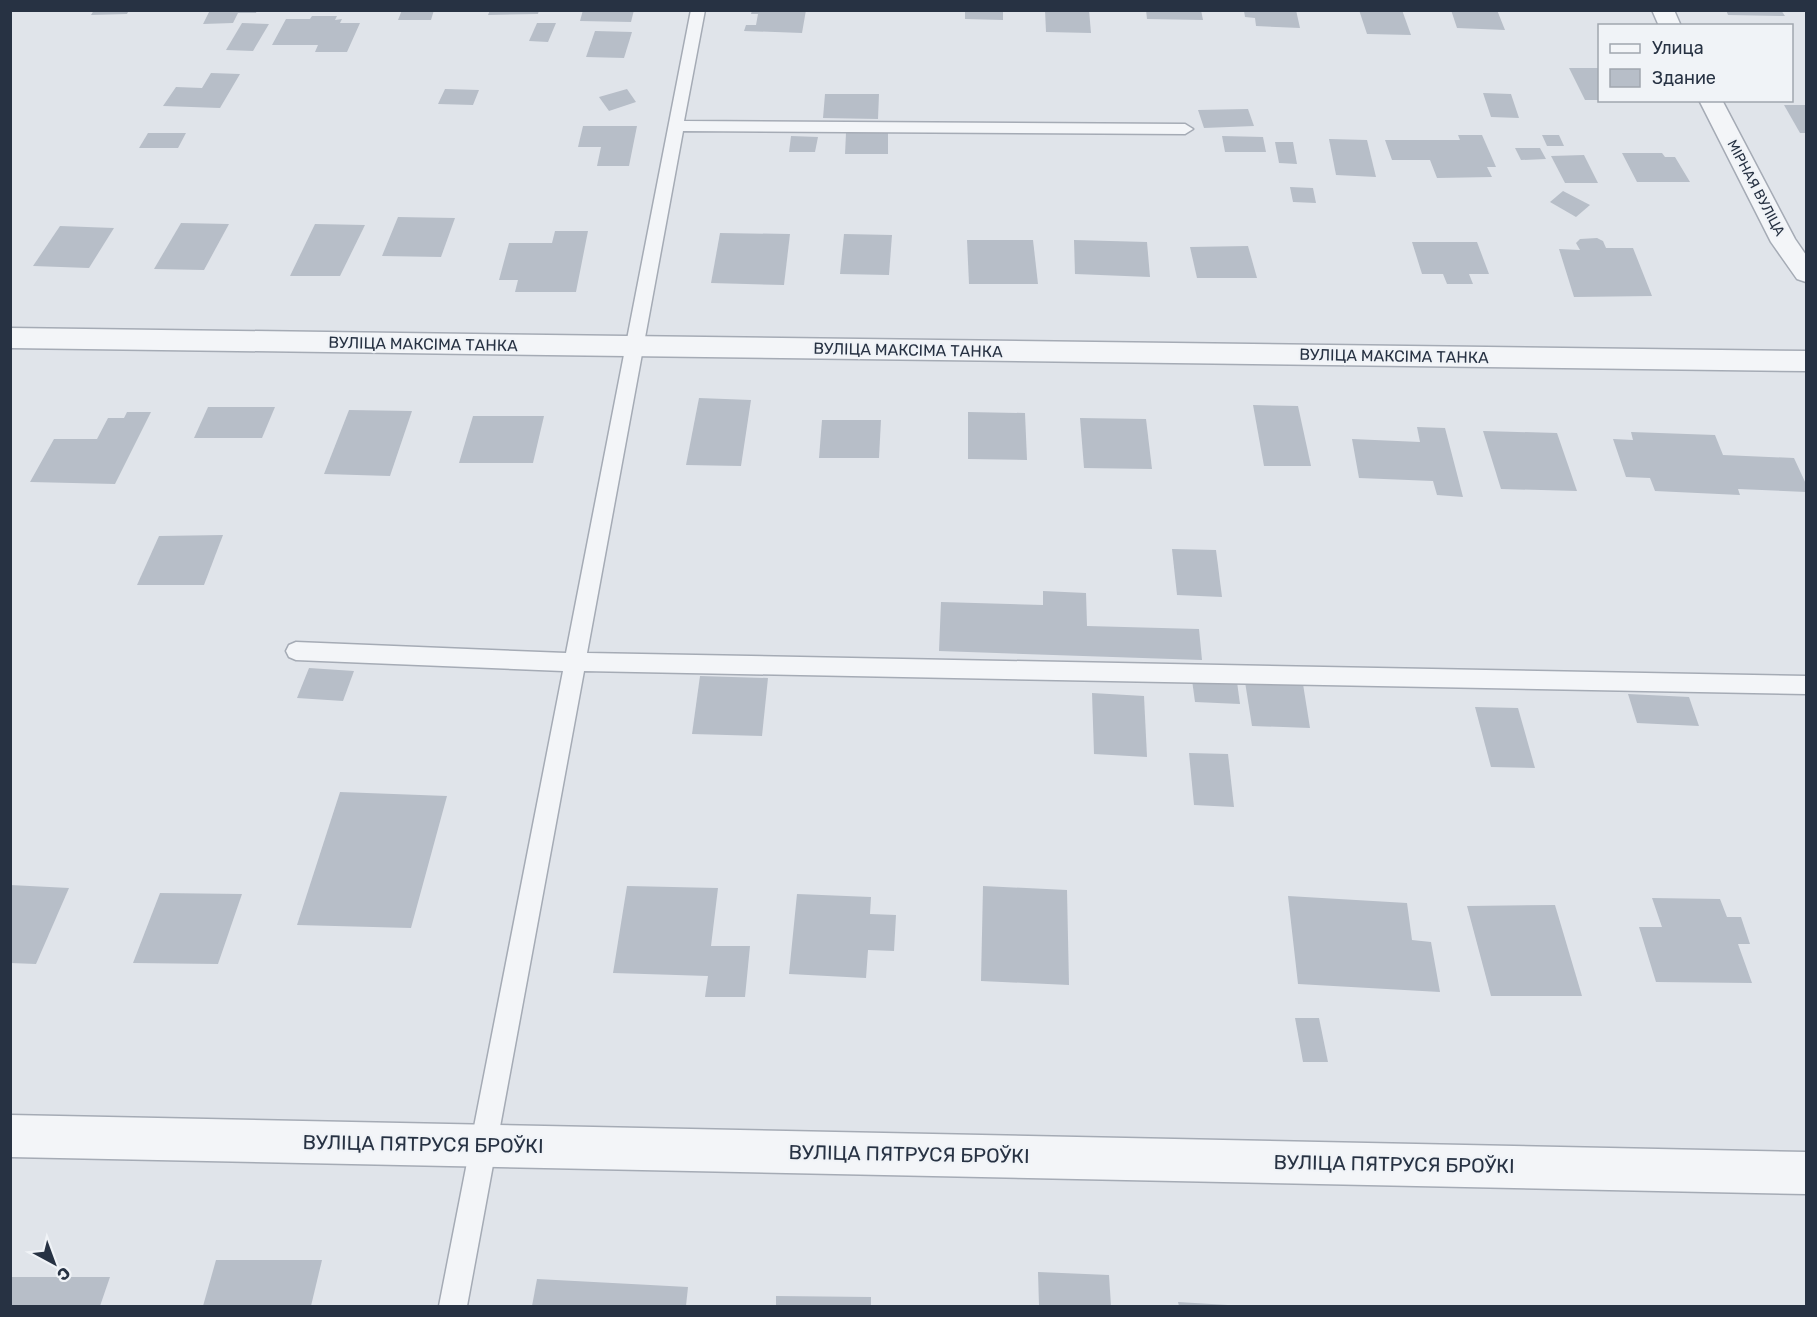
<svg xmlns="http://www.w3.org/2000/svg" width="1817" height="1317" font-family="Rubik,sans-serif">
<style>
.building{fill:#b7bec8}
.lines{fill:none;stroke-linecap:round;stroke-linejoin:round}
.service-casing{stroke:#a5abb5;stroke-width:3}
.minor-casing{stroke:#a5abb5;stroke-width:3}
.service{fill:#f3f5f8;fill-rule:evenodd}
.minor{fill:#f3f5f8;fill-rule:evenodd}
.labels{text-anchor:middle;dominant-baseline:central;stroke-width:4.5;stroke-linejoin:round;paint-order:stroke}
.far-street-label{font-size:14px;fill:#273243;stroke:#f0f3f7}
.street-label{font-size:16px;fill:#273243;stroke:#f0f3f7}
.near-street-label{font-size:20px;fill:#273243;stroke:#f0f3f7}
</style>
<rect width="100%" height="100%" fill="#e0e4ea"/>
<g class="building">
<path d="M94 10H129L127 14 91 15Z"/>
<path d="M210 10H257L256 13H238L233 23 203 24Z"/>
<path d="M402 10H434L431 20H398Z"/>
<path d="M490 10H539L538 14 488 15Z"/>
<path d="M583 10H634L631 22 580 21Z"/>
<path d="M752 10H806L802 33 744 31 746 25H756L758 14H751Z"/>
<path d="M965 10H1003V20L965 19Z"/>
<path d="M1045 10H1089L1091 33 1046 32Z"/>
<path d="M1146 10H1201L1203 20 1147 19Z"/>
<path d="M1296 10 1300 28 1256 26 1255 18 1245 17 1244 11Z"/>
<path d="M1359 10H1402L1411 35 1367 34Z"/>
<path d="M1451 10H1497L1505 30 1457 28Z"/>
<path d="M1726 10H1781L1785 16 1728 15Z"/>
<path d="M312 16H337L335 20 342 19 340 23H360L347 52H315L318 45H272L286 19H310Z"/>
<path d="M242 23 269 24 253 51 226 50Z"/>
<path d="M537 23H556L548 42 529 41Z"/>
<path d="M595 31 632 32 624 58 586 57Z"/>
<path d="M1569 68H1600V100H1585Z"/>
<path d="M211 73 240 74 220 108 163 106 176 87 202 88Z"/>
<path d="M445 89 479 90 473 105 438 104Z"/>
<path d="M627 89 636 102 609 111 599 97Z"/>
<path d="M1483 93 1511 94 1519 118 1491 117Z"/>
<path d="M825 94H879L878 119 823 118Z"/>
<path d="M1784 105H1806V133H1800Z"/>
<path d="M1248 109 1254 126 1204 128 1198 110Z"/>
<path d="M583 126H637L629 166H597L601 147H578Z"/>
<path d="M148 133H186L178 148H139Z"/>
<path d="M846 133H888V154H845Z"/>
<path d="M1458 135H1482L1496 167H1487L1492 177 1437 178 1430 160H1392L1385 140H1460Z"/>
<path d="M1542 135H1559L1564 146H1547Z"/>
<path d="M791 136 818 137 815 152H789Z"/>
<path d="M1222 136 1263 137 1266 152H1225Z"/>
<path d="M1329 139 1367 140 1376 177 1336 175Z"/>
<path d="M1275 142H1293L1297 164 1279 163Z"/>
<path d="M1515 148H1540L1546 159 1521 160Z"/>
<path d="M1622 153H1662L1665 157H1675L1690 182H1637Z"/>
<path d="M1584 155 1598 183H1565L1551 156Z"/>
<path d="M1290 187 1313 188 1316 203 1293 202Z"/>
<path d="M1563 191 1590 205 1576 217 1550 202Z"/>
<path d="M398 217 455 218 441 257 382 256Z"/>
<path d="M181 223 229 224 204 270 154 269Z"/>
<path d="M315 224 365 225 340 276H290Z"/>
<path d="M60 226 114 228 89 268 33 266Z"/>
<path d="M555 231H588L576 292H515L518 280H499L509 243H552Z"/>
<path d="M720 233 790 234 784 285 711 283Z"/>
<path d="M844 234 892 235 889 275 840 274Z"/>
<path d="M1597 238 1603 241 1606 248H1633L1652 296 1574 297 1559 249 1580 250 1576 243 1580 239Z"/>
<path d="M967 240H1033L1038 284H969Z"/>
<path d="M1074 240 1147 242 1150 277 1075 274Z"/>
<path d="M1412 242H1477L1489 274H1469L1473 284H1447L1443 274H1422Z"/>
<path d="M1248 246 1257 278H1197L1190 247Z"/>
<path d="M699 398 751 400 741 466 686 465Z"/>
<path d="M1253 405 1298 406 1311 466H1264Z"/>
<path d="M208 407H275L262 438H194Z"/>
<path d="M349 410 412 411 390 476 324 474Z"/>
<path d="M127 412H151L115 484 30 482 54 439H97L108 418H124Z"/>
<path d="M968 412 1025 413 1027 460 968 459Z"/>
<path d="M473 416H544L533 463H459Z"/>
<path d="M1080 418 1146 419 1152 469 1084 468Z"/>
<path d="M822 420H881L879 458H819Z"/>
<path d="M1417 427 1445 428 1463 497 1437 495 1433 481 1359 478 1352 439 1420 442Z"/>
<path d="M1483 431 1557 433 1577 491 1501 489Z"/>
<path d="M1631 432 1715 435 1723 455 1794 458 1806 484V492L1738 489 1740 495 1655 491 1650 478 1626 477 1613 439 1633 440Z"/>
<path d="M223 535 204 585H137L159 536Z"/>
<path d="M1172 549 1216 550 1222 597 1177 595Z"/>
<path d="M1043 591 1086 593 1087 626 1199 629 1202 660 939 651 941 602 1043 605Z"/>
<path d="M309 668 354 671 343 701 297 698Z"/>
<path d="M700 676 768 678 762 736 692 734Z"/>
<path d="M1192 680 1237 682 1240 704 1195 702Z"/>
<path d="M1245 682 1303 684 1310 728 1252 726Z"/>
<path d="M1092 693 1144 696 1147 757 1094 754Z"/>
<path d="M1628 694 1689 697 1699 726 1637 723Z"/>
<path d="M1475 707 1518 708 1535 768 1491 767Z"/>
<path d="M1189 753 1228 754 1234 807 1194 805Z"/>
<path d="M340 792 447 796 411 928 297 925Z"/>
<path d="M10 885 69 888 36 964 10 963Z"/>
<path d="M627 886 718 888 711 946H750L745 997H705L708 976 613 973Z"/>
<path d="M983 886 1067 890 1069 985 981 981Z"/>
<path d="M160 893 242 894 218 964 133 963Z"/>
<path d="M797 894 871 897 870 914 896 915 894 951 868 950 866 978 789 974Z"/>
<path d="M1288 896 1407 903 1412 940 1431 942 1440 992 1298 984Z"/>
<path d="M1652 898 1720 899 1727 917H1741L1750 944H1738L1752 983 1656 982 1639 927H1662Z"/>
<path d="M1555 905 1582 996H1491L1467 906Z"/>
<path d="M1295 1018H1319L1328 1062H1303Z"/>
<path d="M216 1260H322L311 1306H203Z"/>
<path d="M1038 1272 1109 1275 1111 1306H1039Z"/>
<path d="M10 1277H110L100 1306H10Z"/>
<path d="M537 1279 688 1287 686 1306H532Z"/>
<path d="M776 1296 871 1297V1306H776Z"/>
<path d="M1178 1302 1228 1305V1306H1179Z"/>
</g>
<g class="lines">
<defs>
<path id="service" d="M691 10H705L684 121 1185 124 1193 129 1185 134 683 131 587 653 1806 676V694L584 671 467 1306H439L563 671 296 660 289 657 286 651 289 645 296 642 566 653Z"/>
<g id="minor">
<path d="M1652 10H1674L1681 26H1659Z"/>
<path d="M1699 100H1722L1795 239 1806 255V282L1797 279 1771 242Z"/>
<path d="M10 328 1806 351V371L10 348Z"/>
<path d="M10 1115 1806 1152V1194L10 1157Z"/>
</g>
</defs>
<use href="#service" class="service-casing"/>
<use href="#minor" class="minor-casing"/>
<use href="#service" class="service"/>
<use href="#minor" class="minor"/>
</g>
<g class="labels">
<g class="far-street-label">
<text transform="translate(1756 188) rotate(62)">МІРНАЯ ВУЛІЦА</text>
</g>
<g class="street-label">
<text transform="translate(423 344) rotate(1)">ВУЛІЦА МАКСІМА ТАНКА</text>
<text transform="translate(908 350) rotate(1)">ВУЛІЦА МАКСІМА ТАНКА</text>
<text transform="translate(1394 356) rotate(1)">ВУЛІЦА МАКСІМА ТАНКА</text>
</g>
<g class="near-street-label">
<text transform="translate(423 1144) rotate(1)">ВУЛІЦА ПЯТРУСЯ БРОЎКІ</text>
<text transform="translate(909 1154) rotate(1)">ВУЛІЦА ПЯТРУСЯ БРОЎКІ</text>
<text transform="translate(1394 1164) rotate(1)">ВУЛІЦА ПЯТРУСЯ БРОЎКІ</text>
</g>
</g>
<rect width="1817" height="1317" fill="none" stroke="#273243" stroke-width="24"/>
<rect x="1598" y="24" width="195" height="78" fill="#f0f3f7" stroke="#a0a6af" stroke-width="1.5"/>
<rect x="1610" y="44" width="30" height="9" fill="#f3f5f8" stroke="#a0a6af" stroke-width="1.5"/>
<text x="1652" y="54" font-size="18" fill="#273243">Улица</text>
<rect x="1610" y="69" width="30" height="18" fill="#b7bec8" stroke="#a0a6af" stroke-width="1.5"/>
<text x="1652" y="84" font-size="18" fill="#273243">Здание</text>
<g transform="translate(54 1263) rotate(139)" stroke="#f0f3f7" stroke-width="4.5" paint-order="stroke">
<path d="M0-4.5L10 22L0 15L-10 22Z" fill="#273243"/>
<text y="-9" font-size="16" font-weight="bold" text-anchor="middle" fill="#273243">С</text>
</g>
</svg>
